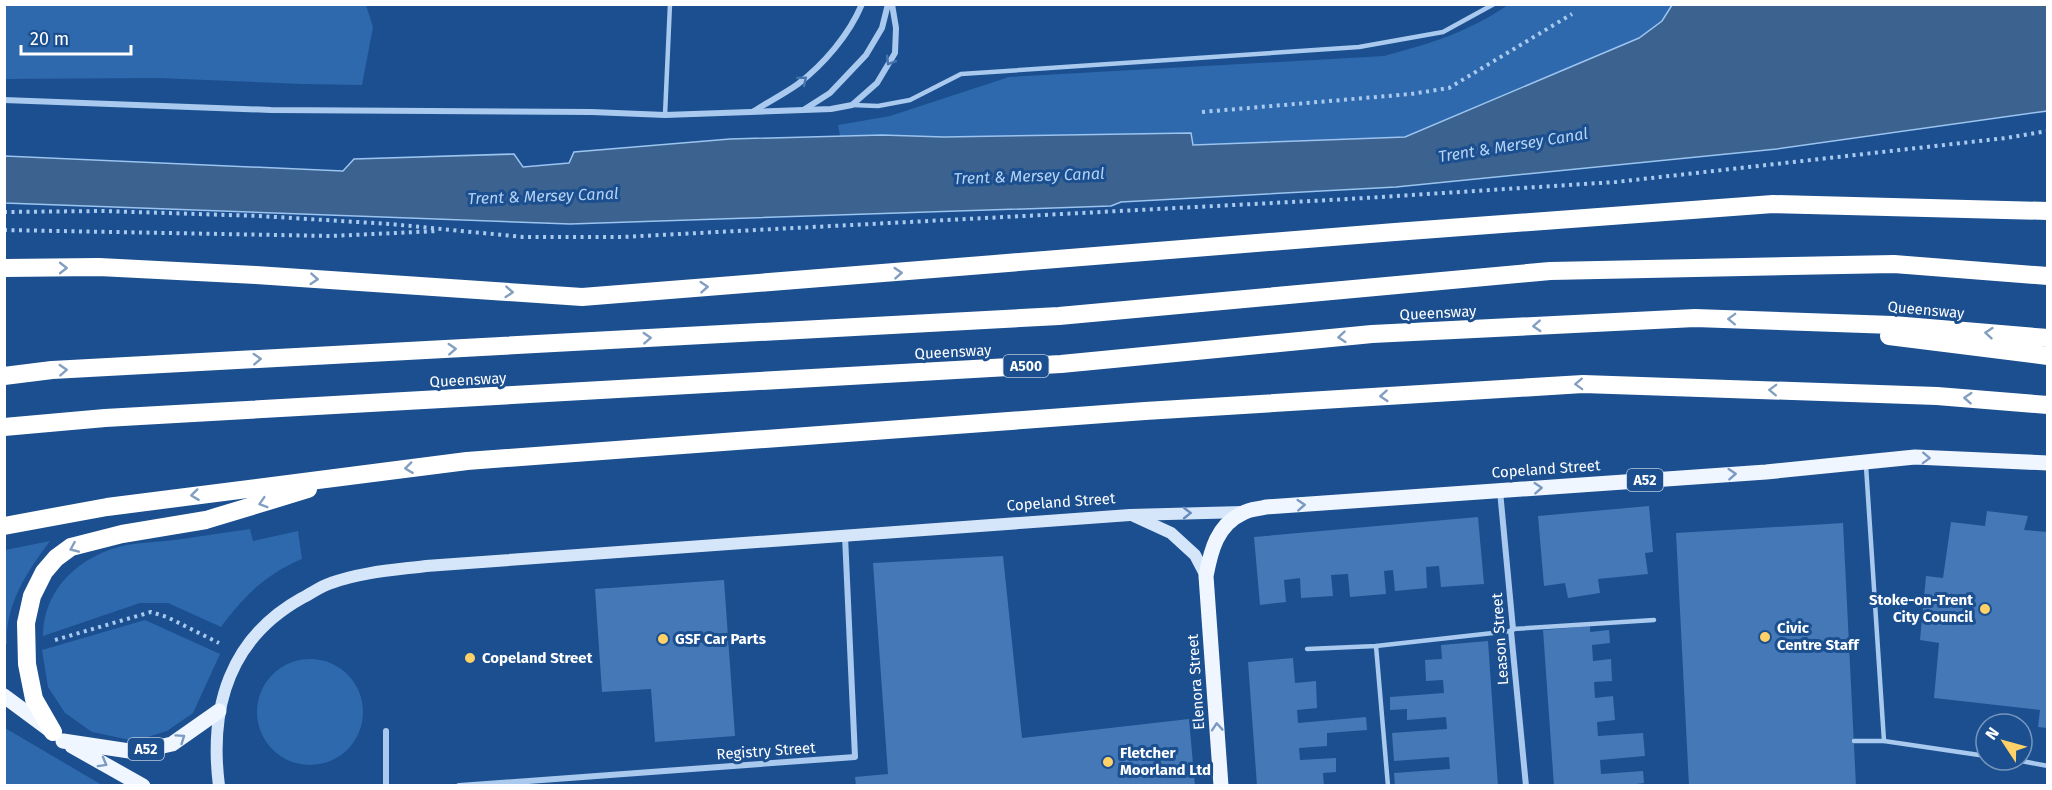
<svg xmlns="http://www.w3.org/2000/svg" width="2052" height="790" font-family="'Fira Sans',sans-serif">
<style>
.green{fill:#2e69ad}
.water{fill:#3c6290;stroke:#9cc4f0;stroke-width:1.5}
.building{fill:#4478b7}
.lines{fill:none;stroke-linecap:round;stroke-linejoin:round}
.path{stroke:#a9c9ee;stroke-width:4;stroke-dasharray:3 4.5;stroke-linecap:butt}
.lane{stroke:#a9c9ee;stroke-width:4.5}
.street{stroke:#a9c9ee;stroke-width:6}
.secondary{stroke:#d6e6fa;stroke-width:12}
.primary{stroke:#f0f6ff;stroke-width:15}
.highway{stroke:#fff;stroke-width:18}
.oneway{stroke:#4674ac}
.oneway2{stroke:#829ec1}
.oneway3{stroke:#7b9ac1}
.oneway4{stroke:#668bba}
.poi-dot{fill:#ffd166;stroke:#1b4f8f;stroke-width:2}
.labels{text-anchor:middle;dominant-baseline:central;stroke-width:6;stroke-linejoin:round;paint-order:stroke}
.shield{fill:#1b4f8f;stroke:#bbcadd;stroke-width:1.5}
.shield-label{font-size:14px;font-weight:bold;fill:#fff}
.street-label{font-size:15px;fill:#fff;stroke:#1b4f8f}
.poi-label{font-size:15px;font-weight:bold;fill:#fff;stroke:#1b4f8f;text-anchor:start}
.water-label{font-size:16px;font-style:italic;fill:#b5d3f5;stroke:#1b4f8f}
</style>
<rect width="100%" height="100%" fill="#1b4f8f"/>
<g class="green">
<path d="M4 5H366L373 27 362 85 302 84 157 78 5 79Z"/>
<path d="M1508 5H1672L1662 21 1639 38 1405 137 1192 145V134L944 137 882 135 840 136 838 125 890 116 1009 77 1384 56C1432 43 1466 33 1508 5Z"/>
<path d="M250 529 253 541 298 531 302 559C266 574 244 596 221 627L168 603H140L43 636C43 588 81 555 126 545 144 542 163 542 182 539 204 536 227 532 250 529Z"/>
<path d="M50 541C27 572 5 604 7 644L4 643 5 550Z"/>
<path d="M145 620 220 654 193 713 167 731 135 741 92 732 65 713 48 687 42 650Z"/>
<circle cx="310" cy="712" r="53"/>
<path d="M4 728H5L102 785H5Z"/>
</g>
<path class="water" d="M1672 5H2047V111L1777 149 1396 187 1121 202 1111 206 570 224 5 203V156L343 171 354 159 514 154 523 167 569 163 574 152 730 139 882 135 944 137 1191 133 1193 145 1405 137 1639 38 1662 21Z"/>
<g class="building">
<path d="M1649 506 1653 552 1645 553 1648 574 1598 579 1600 593 1568 598 1565 583 1544 586 1538 516Z"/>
<path d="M1987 511 2028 516 2024 530 2048 532V728L2038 727 2040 710 1934 698 1939 643 1920 640 1926 576 1943 578 1951 522 1985 526Z"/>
<path d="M1478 517 1484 584 1441 587 1439 566 1426 567 1427 588 1395 591 1393 570 1384 571 1386 594 1350 597 1348 574 1331 575 1333 596 1301 598 1300 578 1284 580 1286 602 1260 605 1254 537Z"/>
<path d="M1843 523 1856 786H1689L1676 533Z"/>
<path d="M1003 556 1022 738 1189 719 1195 786H856L855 777 888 774 873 563Z"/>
<path d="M724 580 735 736 655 742 651 689 602 692 595 589Z"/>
<path d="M1590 626V632L1609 630 1610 643 1592 645 1593 661 1611 659 1612 681 1594 682 1595 698 1613 696 1615 720 1597 722 1598 736 1643 733 1645 756 1600 760 1601 774 1643 771 1644 783 1621 786H1554L1543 630Z"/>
<path d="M1488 641 1498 786H1395L1394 773 1450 769 1449 757 1394 761 1392 733 1447 729 1446 717 1407 720V709L1390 710V697L1444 693 1443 680 1426 681 1425 660 1442 659 1441 645Z"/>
<path d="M1293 658 1295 683 1316 681 1317 708 1297 710 1298 723 1366 717 1367 730 1327 733V746L1299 748 1300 760 1336 758V772L1323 773 1324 786H1257L1248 662Z"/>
</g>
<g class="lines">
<g class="path">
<path d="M1202 112 1411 94 1449 88 1572 14"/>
<path d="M4 212 104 211 259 216 390 224 523 237H622L1349 199 1616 182 2006 138 2048 131"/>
<path d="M4 230 331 236 438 231"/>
<path d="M55 640 151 612 167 617 219 643"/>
</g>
<g class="lane">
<path d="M852 105 878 106 910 100 961 74 1359 47 1443 32 1494 4"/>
<path d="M665 115 670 4"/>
<path d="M1866 466 1884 741"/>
<path d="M1513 629 1654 620"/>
<path d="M1376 646 1388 786"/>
<path d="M1307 649 1376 646 1511 631"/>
<path d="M1854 741H1884L1986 756"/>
<path d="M2016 760 2048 766"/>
</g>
<g class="street">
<path d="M4 100 271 110 592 112 665 115 831 109 852 105 877 83 895 53 896 28 892 4"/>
<path d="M805 109 830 93 866 55 882 28 888 4"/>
<path d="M754 111C768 102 784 94 798 84 824 64 849 35 862 4"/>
<path d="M1500 491 1513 629 1511 631 1526 786"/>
<path d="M386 731V786"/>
<path d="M459 786 855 757 845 536"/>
</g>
<g class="secondary">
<path d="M1134 516 1171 533 1195 555 1206 576"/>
<path d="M219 786C209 707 230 638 302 598 312 593 321 586 331 583 361 572 394 570 426 566L1130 515 1243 512"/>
</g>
<g class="primary">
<path d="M4 696 50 730"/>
<path d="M63 741 136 752 172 744 219 711"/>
<path d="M72 746 143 786"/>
<path d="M1221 786 1206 576C1211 550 1217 525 1243 513 1249 509 1259 509 1266 507L1766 472 1915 457 2048 463"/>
</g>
<g class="highway">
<path d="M4 268 99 267 256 275 582 297 1395 232 1773 204 2048 211"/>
<path d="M1889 336 2048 356"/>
<path d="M4 376 52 370 1059 316 1550 271 1894 264 2048 276"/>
<path d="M4 427 105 418 1061 364 1372 334 1695 318 1893 325 2048 338"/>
<path d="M4 526 107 507 467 461 1145 411 1583 384 1937 396 2048 405"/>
<path d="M53 732 34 699 27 664 26 623 32 596 44 572 56 558 71 547 122 534 206 520 308 489"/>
</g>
</g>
<defs><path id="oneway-chevron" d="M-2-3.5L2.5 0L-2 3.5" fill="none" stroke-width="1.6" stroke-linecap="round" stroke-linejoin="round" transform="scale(1.5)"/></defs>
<g class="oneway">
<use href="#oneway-chevron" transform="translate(890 61) rotate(121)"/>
<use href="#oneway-chevron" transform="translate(803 80) rotate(-40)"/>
</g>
<g class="oneway2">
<use href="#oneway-chevron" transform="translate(63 268)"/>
<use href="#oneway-chevron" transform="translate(898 273) rotate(-4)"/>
<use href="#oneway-chevron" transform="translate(314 279) rotate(4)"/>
<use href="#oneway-chevron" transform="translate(704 287) rotate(-4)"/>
<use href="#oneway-chevron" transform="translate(509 292) rotate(4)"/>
<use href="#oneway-chevron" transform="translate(1732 319) rotate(-178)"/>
<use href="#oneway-chevron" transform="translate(1537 326) rotate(177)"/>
<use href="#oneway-chevron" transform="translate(1989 333) rotate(-175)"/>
<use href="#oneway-chevron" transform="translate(1342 337) rotate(175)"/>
<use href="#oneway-chevron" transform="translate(647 338) rotate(-3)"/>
<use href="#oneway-chevron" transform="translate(452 349) rotate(-3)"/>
<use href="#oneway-chevron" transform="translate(257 359) rotate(-3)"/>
<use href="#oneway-chevron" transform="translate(63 370) rotate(-3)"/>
<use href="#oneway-chevron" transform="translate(1579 384) rotate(178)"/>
<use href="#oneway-chevron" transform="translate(1773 390) rotate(-178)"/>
<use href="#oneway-chevron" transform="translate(1384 396) rotate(176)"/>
<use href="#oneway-chevron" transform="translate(1968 398) rotate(-176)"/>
<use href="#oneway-chevron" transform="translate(409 468) rotate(173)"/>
<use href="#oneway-chevron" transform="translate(195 495) rotate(173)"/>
<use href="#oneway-chevron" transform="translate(263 503) rotate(163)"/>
<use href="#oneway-chevron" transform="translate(74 548) rotate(157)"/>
</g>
<g class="oneway3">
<use href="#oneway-chevron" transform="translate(1926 458) rotate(2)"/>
<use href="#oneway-chevron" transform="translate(1732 474) rotate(-4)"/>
<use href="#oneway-chevron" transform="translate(1538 488) rotate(-4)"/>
<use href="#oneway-chevron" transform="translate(1301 505) rotate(-4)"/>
<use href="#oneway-chevron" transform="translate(1217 727) rotate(-94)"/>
<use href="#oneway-chevron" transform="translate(181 738) rotate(-35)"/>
<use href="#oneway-chevron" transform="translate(103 763) rotate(29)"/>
</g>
<use class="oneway4" href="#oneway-chevron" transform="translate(1187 513) rotate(-1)"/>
<g class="poi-dot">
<circle cx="1985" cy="609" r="6"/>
<circle cx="1765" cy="637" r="6"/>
<circle cx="663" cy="639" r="6"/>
<circle cx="470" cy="658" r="6"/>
<circle cx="1108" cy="762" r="6"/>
</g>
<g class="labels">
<g class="shield">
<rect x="1003.5" y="355" width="45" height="22" rx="4.5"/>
<rect x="1627" y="469" width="36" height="22" rx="4.5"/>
<rect x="128" y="738" width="36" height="22" rx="4.5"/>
</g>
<g class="shield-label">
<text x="1026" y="366">A500</text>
<text x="1645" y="480">A52</text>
<text x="146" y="749">A52</text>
</g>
<g class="street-label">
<text transform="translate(1926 310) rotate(5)">Queensway</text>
<text transform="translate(1438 313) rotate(-3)">Queensway</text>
<text transform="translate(953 352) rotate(-3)">Queensway</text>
<text transform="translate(468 380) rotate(-3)">Queensway</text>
<text transform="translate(1546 469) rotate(-4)">Copeland Street</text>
<text transform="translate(1061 502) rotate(-4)">Copeland Street</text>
<text transform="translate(1500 639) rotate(-94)">Leason Street</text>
<text transform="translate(1196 682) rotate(-94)">Elenora Street</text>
<text transform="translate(766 751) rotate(-4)">Registry Street</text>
</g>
<g class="poi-label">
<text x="1973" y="600" text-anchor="end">Stoke-on-Trent<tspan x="1973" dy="17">City Council</tspan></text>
<text x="1777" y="628">Civic<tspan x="1777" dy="17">Centre Staff</tspan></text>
<text x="675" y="639">GSF Car Parts</text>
<text x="482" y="658">Copeland Street</text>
<text x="1120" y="753">Fletcher<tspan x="1120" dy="17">Moorland Ltd</tspan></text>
</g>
<g class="water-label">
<text transform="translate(1513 145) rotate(-9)">Trent &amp; Mersey Canal</text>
<text transform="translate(1029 176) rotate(-2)">Trent &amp; Mersey Canal</text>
<text transform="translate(543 196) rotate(-2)">Trent &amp; Mersey Canal</text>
</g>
</g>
<rect width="2052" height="790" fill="none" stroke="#ffffff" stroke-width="12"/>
<g transform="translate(2004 742) rotate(306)"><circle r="28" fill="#1b4f8f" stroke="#7695bc" stroke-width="1.5"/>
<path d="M0-4.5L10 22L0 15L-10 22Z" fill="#ffd166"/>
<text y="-9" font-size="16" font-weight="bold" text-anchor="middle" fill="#ffffff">N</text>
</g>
<path d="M21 45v9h110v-9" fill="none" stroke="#ffffff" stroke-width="3"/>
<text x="30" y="45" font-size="18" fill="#ffffff" stroke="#1b4f8f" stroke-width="4.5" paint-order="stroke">20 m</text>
</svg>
